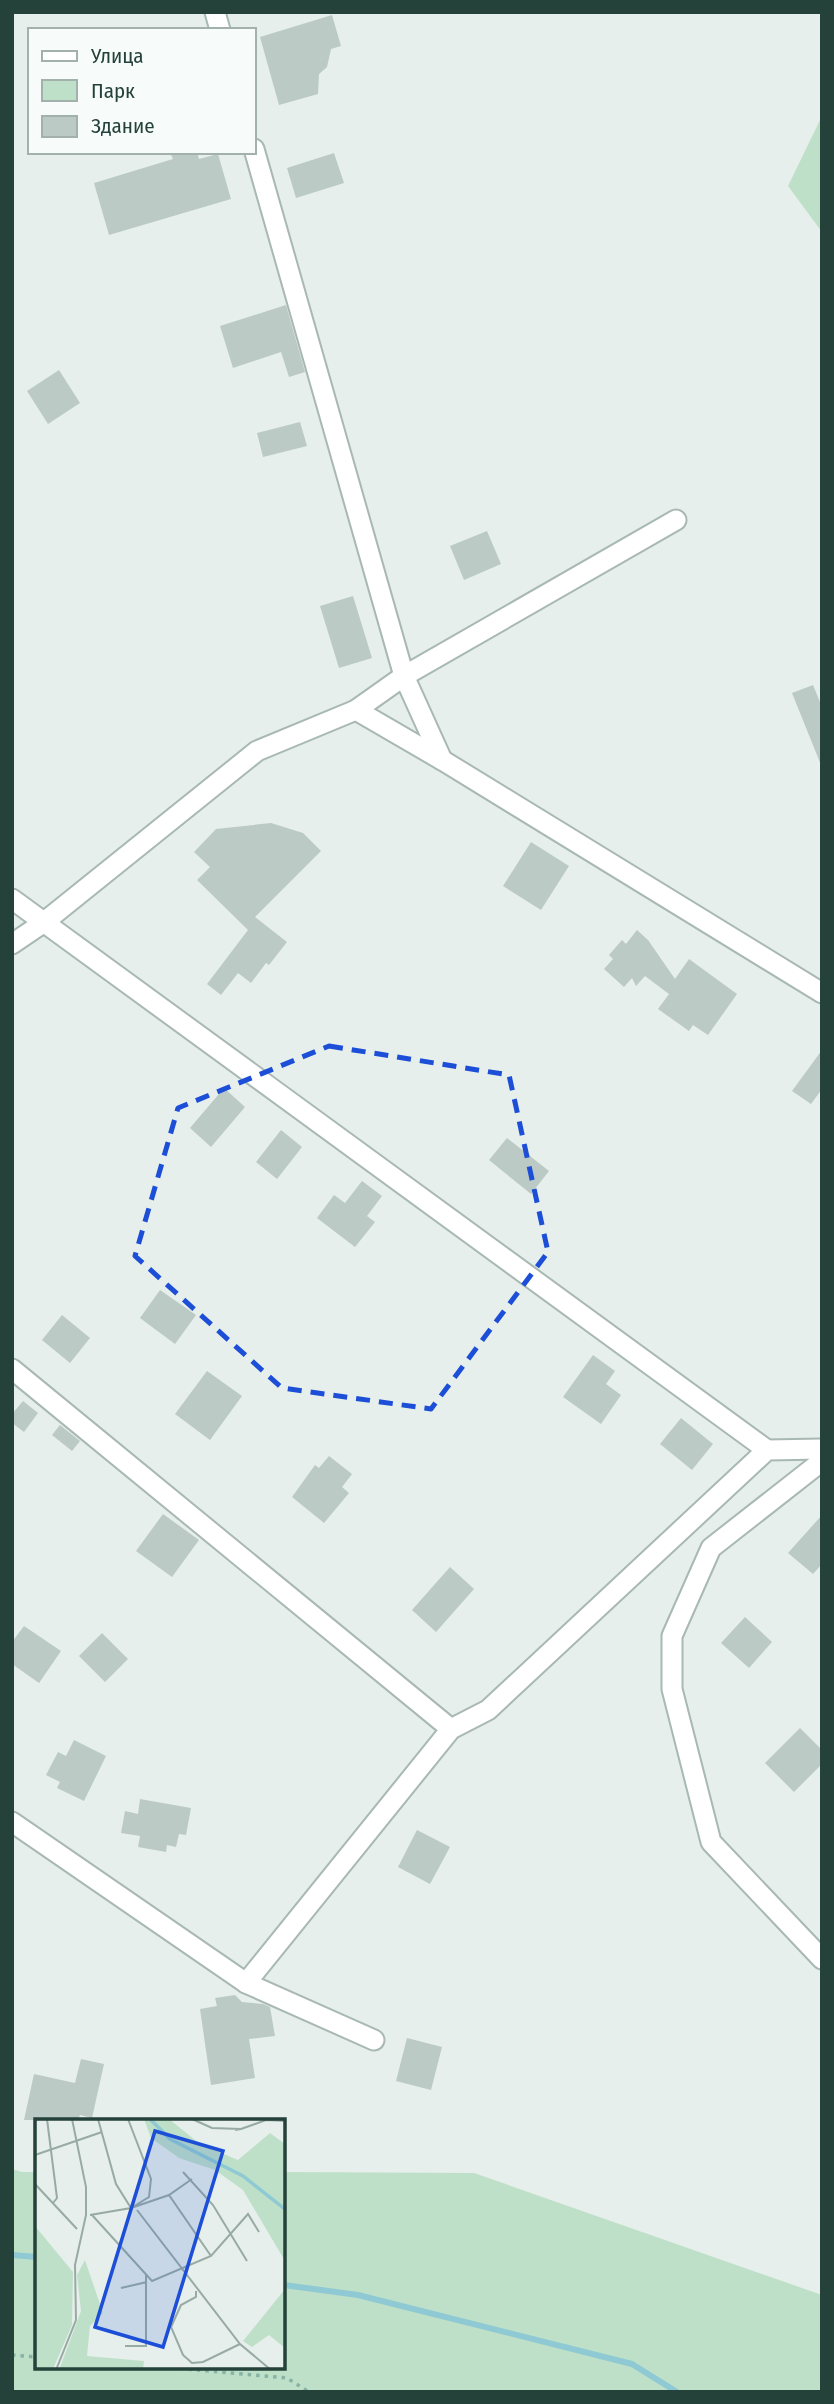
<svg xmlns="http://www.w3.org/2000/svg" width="834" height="2404" font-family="'Fira Sans Condensed',sans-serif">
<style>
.green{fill:#bfe0c8}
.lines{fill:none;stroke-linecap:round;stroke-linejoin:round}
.stream{stroke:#8ec9d4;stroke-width:6}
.building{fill:#bbcac4}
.street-casing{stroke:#a8b8b2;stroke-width:23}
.path{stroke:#86b3a5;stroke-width:3.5;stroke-dasharray:3.5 5;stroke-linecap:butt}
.street{stroke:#fff;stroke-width:19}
.marked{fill:none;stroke:#1d4ed8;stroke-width:5;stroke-dasharray:14 9;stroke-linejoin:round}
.inset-river{fill:none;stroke:#8ec9d4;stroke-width:3.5}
.inset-road{fill:none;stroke:#98aaa4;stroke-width:2}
.view{fill:#1d4ed8;fill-opacity:0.15;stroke:#1d4ed8;stroke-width:3.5}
.inset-edge{fill:none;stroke:#24423a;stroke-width:3.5}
</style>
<rect width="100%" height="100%" fill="#e6efeb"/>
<g class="green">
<path d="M822 116V232L788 186Z"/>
<path d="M12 2169 22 2172H37V2367H284V2172L474 2173 822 2295V2392H12Z"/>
</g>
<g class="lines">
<g class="stream">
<path d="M12 2255 37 2257"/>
<path d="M284 2285 358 2295 632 2364 677 2392"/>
</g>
</g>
<g class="building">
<path d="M332 15 341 46 331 49 327 67 319 74 318 94 279 105 260 37Z"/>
<path d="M170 152H197L199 159 218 154 231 199 109 235 94 183 173 159Z"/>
<path d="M334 153 344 183 296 198 287 168Z"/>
<path d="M286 305 305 372 289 377 281 352 233 368 220 326Z"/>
<path d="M59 370 80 403 48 424 27 391Z"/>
<path d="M300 422 307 446 263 457 257 433Z"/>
<path d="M487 531 501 564 464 580 450 546Z"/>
<path d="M353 596 372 658 339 668 320 606Z"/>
<path d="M813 685 822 707 821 765 792 693Z"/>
<path d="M271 823 303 833 321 851 255 917 287 942 269 965 266 963 251 983 238 973 221 995 207 984 248 930 197 880 210 867 194 852 216 829Z"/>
<path d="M531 842 569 866 541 910 503 886Z"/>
<path d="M637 930 648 940 675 979 689 959 737 994 708 1035 693 1025 689 1031 658 1009 669 994 645 976 636 986 632 978 624 987 604 969 613 959 609 955 622 940 626 944Z"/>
<path d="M822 1050V1089L811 1104 792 1091Z"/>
<path d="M224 1088 245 1107 211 1147 190 1128Z"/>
<path d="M281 1130 302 1147 277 1179 256 1162Z"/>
<path d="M507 1138 549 1171 531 1194 489 1160Z"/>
<path d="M362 1181 382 1196 367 1216 375 1222 355 1247 317 1218 334 1195 345 1203Z"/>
<path d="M160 1290 196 1315 175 1344 140 1318Z"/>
<path d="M62 1315 90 1338 70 1363 42 1340Z"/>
<path d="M593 1355 615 1371 606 1384 621 1395 601 1424 563 1397Z"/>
<path d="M207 1371 242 1396 210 1440 175 1414Z"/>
<path d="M23 1401 38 1413 24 1432 12 1423V1414Z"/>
<path d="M681 1418 713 1444 692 1470 660 1444Z"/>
<path d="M60 1425 80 1441 72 1451 52 1435Z"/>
<path d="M329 1456 352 1474 342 1487 349 1493 324 1523 292 1497 315 1465 319 1468Z"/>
<path d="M163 1514 199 1540 172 1577 136 1551Z"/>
<path d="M822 1515V1564L813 1574 788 1553Z"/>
<path d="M450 1567 474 1589 436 1632 412 1610Z"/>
<path d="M745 1617 772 1642 749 1668 721 1643Z"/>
<path d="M24 1626 61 1651 39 1683 12 1664V1642Z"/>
<path d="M102 1633 128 1659 105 1682 79 1656Z"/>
<path d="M800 1728 822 1750V1764L794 1792 765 1763Z"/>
<path d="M74 1740 106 1756 84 1801 57 1788 60 1782 46 1775 58 1752 66 1756Z"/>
<path d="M140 1799 191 1808 186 1835 179 1834 176 1847 167 1845 166 1852 138 1847 140 1836 121 1833 125 1811 138 1814Z"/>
<path d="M417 1830 450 1847 430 1884 398 1867Z"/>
<path d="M235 1995 242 2002 263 2004 270 2007 275 2036 249 2039 255 2078 211 2085 200 2009 217 2006 215 1998Z"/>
<path d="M407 2038 442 2047 431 2090 396 2081Z"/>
<path d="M81 2059 104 2064 92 2118 80 2115 78 2120H24L34 2074 75 2083Z"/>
</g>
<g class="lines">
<defs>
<g id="street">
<path d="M215 12 220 30"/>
<path d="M254 149 404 676 442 760"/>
<path d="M356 710 404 676 676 520"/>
<path d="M12 899 767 1450"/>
<path d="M12 944 43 923 257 751 356 710 442 760 822 993"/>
<path d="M12 1369 451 1729"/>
<path d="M822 1461 711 1548 672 1636V1689L711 1842 822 1959"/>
<path d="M12 1822 246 1983 374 2040"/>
<path d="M246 1983 451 1729 488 1710 767 1450 822 1449"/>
</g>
</defs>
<use href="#street" class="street-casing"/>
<g class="path">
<path d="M12 2355 37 2357"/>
<path d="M163 2367 287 2378 309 2392"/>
</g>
<use href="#street" class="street"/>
</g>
<path class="marked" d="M329 1046 509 1075 548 1252 431 1409 282 1388 135 1256 178 1108Z"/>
<g transform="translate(35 2119)">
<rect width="250" height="250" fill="#e6efeb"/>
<path d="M109 0H134L165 25 203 41 235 14 250 25V142L208 71 180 51 144 39 116 19ZM0 107 38 153 37 206 18 250H0ZM50 141 68 194 55 207 52 237 109 242 108 250 24 251 46 192 42 156ZM250 170V229L234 216 217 228 208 222Z" fill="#bfe0c8"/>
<path class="inset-river" d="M115 0 135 20 208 57 251 91"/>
<path class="inset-road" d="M12 0 22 79 18 84M63 0 81 65 96 89 134 76 157 60M157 0 177 9 206 10 200 11M206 10 231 1 251 2M0 36 67 13M148 53 178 86 212 142M0 65 42 110M134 76 176 137M102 91 205 225 236 251M55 96 96 89 114 78 116 60 93 0M57 96 117 162 176 137 213 95 224 113M86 169 112 163M161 172V178L146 186 136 208 148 236 157 244 168 243 205 225M90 227H111V156M21 251 41 201 40 146 51 96V68L37 0"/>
<path class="view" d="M120 12 188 32 128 228 60 208Z"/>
<rect width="250" height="250" class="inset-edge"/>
</g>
<rect width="834" height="2404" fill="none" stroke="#24423a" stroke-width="28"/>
<rect x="28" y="28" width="228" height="126" fill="#f7fbf9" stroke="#a3b1ad" stroke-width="2"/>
<rect x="42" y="51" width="35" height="10" fill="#ffffff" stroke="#a3b1ad" stroke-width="2"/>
<text x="91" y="63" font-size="21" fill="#24423a">Улица</text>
<rect x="42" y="80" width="35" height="21" fill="#bfe0c8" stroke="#a3b1ad" stroke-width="2"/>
<text x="91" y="98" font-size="21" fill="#24423a">Парк</text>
<rect x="42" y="116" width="35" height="21" fill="#bbcac4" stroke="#a3b1ad" stroke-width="2"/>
<text x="91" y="133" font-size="21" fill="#24423a">Здание</text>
</svg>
